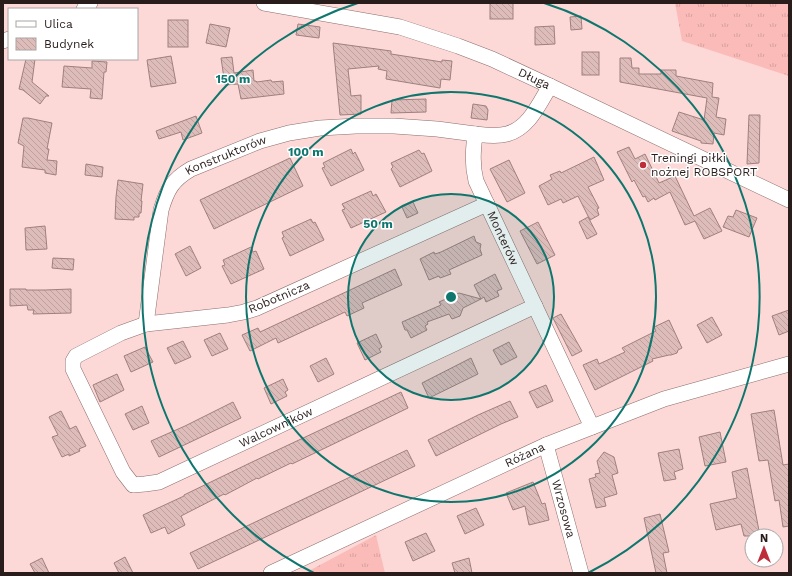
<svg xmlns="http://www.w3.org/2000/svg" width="792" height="576" font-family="'Work Sans',sans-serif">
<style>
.grass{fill:url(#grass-tufts)}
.building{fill:url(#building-back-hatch);stroke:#9f807e}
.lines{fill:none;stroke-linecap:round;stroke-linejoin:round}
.minor-casing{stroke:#8b6d6b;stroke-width:16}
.minor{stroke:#fff;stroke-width:15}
.ring{fill:none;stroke:#0f766e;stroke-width:2}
.poi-dot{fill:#be2e3a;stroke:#fff;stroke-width:1.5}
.labels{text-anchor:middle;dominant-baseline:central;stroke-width:3;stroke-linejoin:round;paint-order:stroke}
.street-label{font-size:12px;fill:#291d1c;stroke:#fff}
.poi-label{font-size:12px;fill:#291d1c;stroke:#fff;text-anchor:start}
.centre{fill:#0f766e;stroke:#fff;stroke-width:2}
.ring-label{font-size:12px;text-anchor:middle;font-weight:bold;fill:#0f766e;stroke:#fff;stroke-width:3;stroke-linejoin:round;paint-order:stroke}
</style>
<defs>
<pattern id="grass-tufts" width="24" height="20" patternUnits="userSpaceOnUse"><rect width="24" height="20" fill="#fbbcb9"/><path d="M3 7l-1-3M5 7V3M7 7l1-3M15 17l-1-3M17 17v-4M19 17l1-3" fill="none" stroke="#d7a19e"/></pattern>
<pattern id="building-back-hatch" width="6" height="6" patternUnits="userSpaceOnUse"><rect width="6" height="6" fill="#ddbcba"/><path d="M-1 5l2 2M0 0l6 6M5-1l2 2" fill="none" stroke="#bea19f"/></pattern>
</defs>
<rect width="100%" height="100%" fill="#fcd9d7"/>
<g class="grass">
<path d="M675 3H789V76L682 41Z"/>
<path d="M376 535 385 573H305Z"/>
</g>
<g class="building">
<rect x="490" y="3" width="23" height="16"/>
<path d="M581 16 582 29 571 30 570 17Z"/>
<rect x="168" y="20" width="20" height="27"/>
<path d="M210 24 230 28 226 47 206 43Z"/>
<path d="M298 24 320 27 319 38 296 35Z"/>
<path d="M554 26 555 44 535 45V27Z"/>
<path d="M333 43 391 51V54L442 62V60L452 61 450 80 441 79 440 88 386 79 387 71 378 69 379 66 348 69 351 96 361 95V114L340 115Z"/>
<rect x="582" y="52" width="17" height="23"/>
<path d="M171 56 176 83 151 87 147 60Z"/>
<path d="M232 57 234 73 253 70 254 81H256L257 82 271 80 272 82 283 81 284 94 241 99 238 84 225 85 221 58Z"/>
<path d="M620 58H631L632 68H639V74H661V70H676V76L713 83 712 97 719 98 716 117 726 119 724 135 714 133 713 144 701 143V141L672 131 679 112 704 120 707 98 620 82Z"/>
<path d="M26 59H35L32 82 49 96H46L40 104 23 90 19 89Z"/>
<path d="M92 61 107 62 106 72H104L102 99 90 98 91 89 62 87 64 66 92 68Z"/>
<path d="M426 99V112L391 113 392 100Z"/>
<path d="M473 104 486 106 488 110 487 120 471 118Z"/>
<path d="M749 115H760L759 163 747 164Z"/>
<path d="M196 116 202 133 183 140 181 132 159 139 156 131Z"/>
<path d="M23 118H28L52 123 47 149H49L47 160 57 161 56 175 45 173V170L22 167 24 146 18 143Z"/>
<path d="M629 147 635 159 645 154 659 183 675 176 694 216 710 208 722 231 704 239 695 221 685 225 670 192 655 200 654 198 648 202 645 196 643 197 634 180 632 182 617 152Z"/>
<path d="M351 149 353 154 355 152 364 170 331 186 322 168 325 167 323 163Z"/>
<path d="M419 150 422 154 424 153 432 171 400 187 391 169 393 167 391 163Z"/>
<path d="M594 157 604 180 588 187 599 208 597 209 599 215 590 220 578 196 563 203 561 199 548 205 539 186 552 179 550 175 560 171 561 173Z"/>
<path d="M290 158 303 186 214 229 200 200Z"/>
<path d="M509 160 525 193 507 202 490 169Z"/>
<path d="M86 164 103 167 102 177 85 175Z"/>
<path d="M118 180 143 184 141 201H142L141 213H139V217H134V220L115 219 116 197Z"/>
<path d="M371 191 373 196 376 194 386 212 351 228 342 210 345 209 342 204Z"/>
<path d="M413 202 418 213 407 218 402 207Z"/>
<path d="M736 210 757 218 749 237 723 227 728 216 733 217Z"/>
<path d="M588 217 597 234 587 239 579 222Z"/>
<path d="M311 219 313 223 315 222 324 240 290 256 282 238 284 237 282 232Z"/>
<path d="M538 222 555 255 537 264 520 231Z"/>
<path d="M45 226 47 249 26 250 25 228Z"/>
<path d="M474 236 476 242 481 244 480 249 482 255 449 270 451 274 440 278 439 276 429 280 420 259 434 252 435 254 441 252Z"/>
<path d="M190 246 201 268 186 276 175 254Z"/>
<path d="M251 247 253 252 256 251 264 269 231 284 222 266 225 265 223 260Z"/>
<path d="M53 258 74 259 73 270 52 268Z"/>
<path d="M395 269 402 285 362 303 364 308 347 316 345 312 278 343 276 338 250 351 242 335 258 328 260 332Z"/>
<path d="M495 274 502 289 497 291 499 296 486 302 484 297 481 299 474 285Z"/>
<path d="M10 289H26V290H45L71 289V313L33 314 34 310H28L27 305 10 306Z"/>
<path d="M459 293 481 299 463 308 460 316 452 319 449 314 427 322 428 324 425 326 427 330 411 338 407 330H405L402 322 441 305 439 302Z"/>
<path d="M789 310V331L779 335 772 316Z"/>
<path d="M561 314 582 351 572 356 553 318Z"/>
<path d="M712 317 722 335 707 343 697 325Z"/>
<path d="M669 320 682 348 678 350 677 353 671 355H669L652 359 653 361 595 390 583 365 597 359 599 364 625 352 622 348 656 331 654 327Z"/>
<path d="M220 333 228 349 212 356 204 340Z"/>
<path d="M376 334 382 347 379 349 381 352 365 360 357 343Z"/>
<path d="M183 341 191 357 175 364 167 348Z"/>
<path d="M509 342 517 357 501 365 493 350Z"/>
<path d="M145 347 153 362 131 372 124 356Z"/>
<path d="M326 358 334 374 318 382 310 366Z"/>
<path d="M471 358 478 374 429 398 422 383Z"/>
<path d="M117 374 124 390 100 402 93 385Z"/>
<path d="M283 379 288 390 285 392 287 396 271 404 264 388Z"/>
<path d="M546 385 553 401 537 408 529 392Z"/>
<path d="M401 392 408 408 292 464 291 463 258 479 257 478 225 495 224 494 181 516 185 525 168 534 165 527 151 533 143 515 184 496V495L250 463Z"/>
<path d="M510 401 518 417 501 424 436 456 428 440 478 415Z"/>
<path d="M233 402 241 418 159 457 151 441 185 426Z"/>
<path d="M142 406 149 423 133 430 125 414Z"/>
<path d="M774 410 783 465 789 464V526L783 527 779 500 775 501 768 460 759 461 751 414Z"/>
<path d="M61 411 70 429 76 426 86 446 79 449 80 451 69 456V454L62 457 52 437 58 435 49 417Z"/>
<path d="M720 432 726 462 705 466 699 437Z"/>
<path d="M679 449 683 469 674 472 676 479 664 481 658 453Z"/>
<path d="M407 450 415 466 198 569 190 553Z"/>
<path d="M604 452 614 457 618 473 612 475 617 494 604 498 606 506 596 508 589 479 596 477 595 474 600 473 597 461Z"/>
<path d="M747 468 760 536H744L741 524 716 530 710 504 737 498 732 472Z"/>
<path d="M533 482 542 504 545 503 549 520 529 525 525 506 513 510 506 493Z"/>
<path d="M476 508 484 525 465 534 457 516Z"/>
<path d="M660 514 669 552 663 553 667 573H656L644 518Z"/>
<path d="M426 533 435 551 413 561 405 542Z"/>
<path d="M125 557 133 573H119L114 563Z"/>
<path d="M42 558 49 573H35L30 564Z"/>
<path d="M469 558 472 573H455L452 563Z"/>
</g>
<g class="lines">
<defs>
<g id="minor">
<path id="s1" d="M264 3 400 27 458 46 492 59 550 86 789 200"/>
<path d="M84 9 88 7 90 3"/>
<path d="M3 41 9 39"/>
<path id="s2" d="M550 86C539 104 529 128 507 134 496 137 485 135 475 134 473 152 472 164 476 181L592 427"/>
<path id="s3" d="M487 204 257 308 244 312 228 315 146 324 121 333 76 356 73 361V369L123 472 133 485 145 484 159 482 535 306"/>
<path id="s4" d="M146 324 161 210C167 190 172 180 191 169L260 141 289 133 320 128 356 126H394L437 129 475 134"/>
<path id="s5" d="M546 445 581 573"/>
<path id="s6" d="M271 573 546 445 664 399 789 364"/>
</g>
</defs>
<use href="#minor" class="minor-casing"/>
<use href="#minor" class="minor"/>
</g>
<circle cx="451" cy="297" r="103" fill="#0f766e" fill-opacity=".12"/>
<g class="ring">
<circle cx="451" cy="297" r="103"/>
<circle cx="451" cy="297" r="205"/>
<path d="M314 573A308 308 0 0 1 358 3M544 3A308 308 0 0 1 588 573"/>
</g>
<circle class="poi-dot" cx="643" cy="165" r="4"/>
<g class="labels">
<g class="street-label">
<text stroke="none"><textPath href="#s1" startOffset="282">Długa</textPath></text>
<text stroke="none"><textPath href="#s4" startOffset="205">Konstruktorów</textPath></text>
<text stroke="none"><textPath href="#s2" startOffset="209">Monterów</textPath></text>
<text transform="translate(279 297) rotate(-23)">Robotnicza</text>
<text stroke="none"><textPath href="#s3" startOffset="742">Walcowników</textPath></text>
<text stroke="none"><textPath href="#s6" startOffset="280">Różana</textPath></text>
<text stroke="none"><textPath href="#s5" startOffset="66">Wrzosowa</textPath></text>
</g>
<g class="poi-label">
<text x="651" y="158">Treningi piłki<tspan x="651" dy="14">nożnej ROBSPORT</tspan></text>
</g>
</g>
<circle cx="451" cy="297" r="6" class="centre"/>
<g class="ring-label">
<text x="233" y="83">150 m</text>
<text x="306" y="156">100 m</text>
<text x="378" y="228">50 m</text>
</g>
<rect width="792" height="576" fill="none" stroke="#291d1c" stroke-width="8"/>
<rect x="8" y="8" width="130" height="52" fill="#ffffff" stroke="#a9a5a4"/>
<rect x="16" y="21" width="20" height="6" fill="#ffffff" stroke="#a9a5a4"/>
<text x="44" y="28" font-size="12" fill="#291d1c">Ulica</text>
<rect x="16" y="38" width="20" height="12" fill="url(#building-back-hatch)" stroke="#a9a5a4"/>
<text x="44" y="48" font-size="12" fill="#291d1c">Budynek</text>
<g transform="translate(764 548)"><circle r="19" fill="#ffffff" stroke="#a9a5a4"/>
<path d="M0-3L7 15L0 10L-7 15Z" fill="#be2e3a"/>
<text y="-6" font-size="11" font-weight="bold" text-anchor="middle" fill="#291d1c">N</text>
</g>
</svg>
